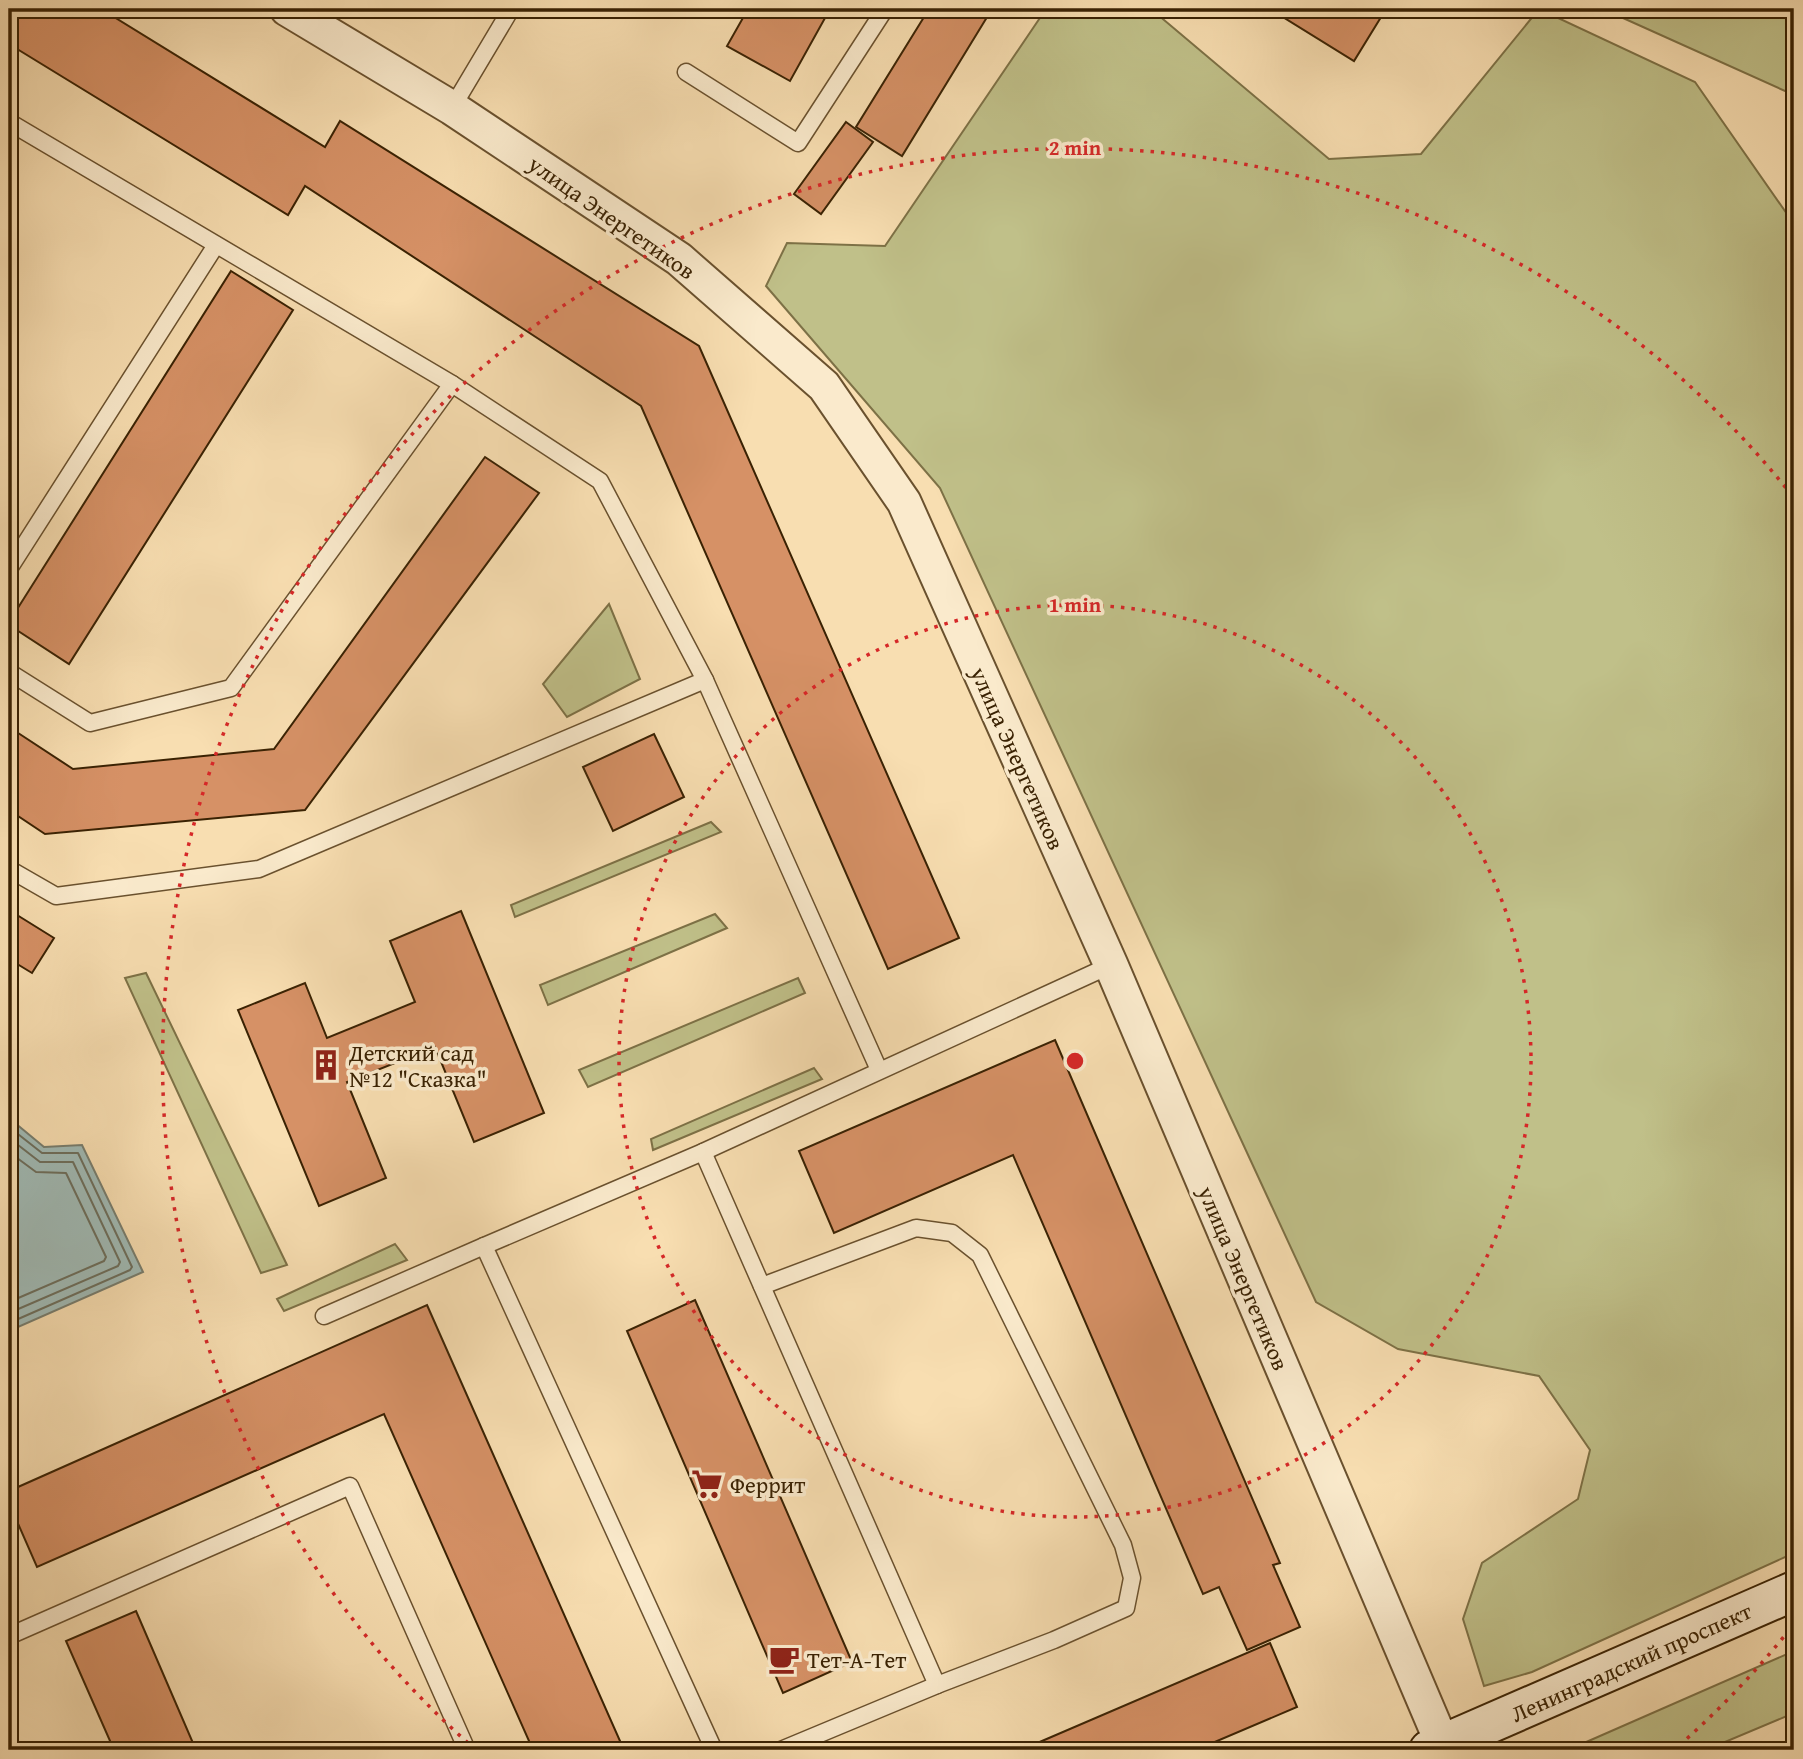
<svg xmlns="http://www.w3.org/2000/svg" width="1803" height="1759" font-family="'Gentium Book Plus',serif">
<style>
.green{fill:#c0c089;stroke:#7d7146;stroke-width:2}
.water{fill:#a0bab5;stroke:#777d6e;stroke-width:2}
.lines{fill:none;stroke-linecap:round;stroke-linejoin:round}
.shore{stroke:#6d6e5c;stroke-width:2}
.building{fill:#d69166;stroke:#3a2203;stroke-width:2}
.lane-casing{stroke:#6a512e;stroke-width:19}
.street-casing{stroke:#6a512e;stroke-width:37}
.secondary-casing{stroke:#3a2203;stroke-width:42}
.lane{stroke:#faeacc;stroke-width:16}
.street{stroke:#faeacc;stroke-width:33}
.secondary{stroke:#faeacc;stroke-width:38}
.ring{fill:none;stroke:#d62828;stroke-width:3.5;stroke-dasharray:3.5 7}
.labels{text-anchor:middle;dominant-baseline:central;stroke-width:7;stroke-linejoin:round;paint-order:stroke}
.street-label{font-size:23px;fill:#3a2203;stroke:#faeacc}
.poi-label{font-size:23px;fill:#3a2203;stroke:#faeacc;text-anchor:start}
.centre{fill:#d62828;stroke:#faeacc;stroke-width:3.5}
.ring-label{font-size:21px;text-anchor:middle;font-weight:bold;fill:#d62828;stroke:#faeacc;stroke-width:7;stroke-linejoin:round;paint-order:stroke}
</style>
<rect width="100%" height="100%" fill="#f8deb1"/>
<filter id="stains"><feTurbulence type="fractalNoise" baseFrequency=".00286" numOctaves="4"/><feColorMatrix values="0 0 0 0 .2 0 0 0 0 .09 0 0 0 0 .02 0 0 0 .5 -.17"/></filter>
<radialGradient id="worn" r=".72"><stop offset=".6" stop-color="#630" stop-opacity="0"/><stop offset="1" stop-color="#630" stop-opacity=".3"/></radialGradient>
<g class="green">
<path d="M1046 9H1151L1329 159 1421 154 1539 9 1695 82 1794 224V1553L1532 1672 1484 1686 1463 1619 1482 1563 1578 1499 1590 1450 1539 1376 1398 1349 1316 1302 940 488 766 286 787 243 885 246Z"/>
<path d="M1603 9H1794V95Z"/>
<path d="M609 604 640 679 567 717 543 684Z"/>
<path d="M711 822 721 832 515 917 511 905Z"/>
<path d="M715 914 727 928 548 1005 540 985Z"/>
<path d="M146 973 287 1265 261 1273 125 978Z"/>
<path d="M798 978 805 993 588 1087 579 1070Z"/>
<path d="M814 1068 822 1079 653 1150 651 1139Z"/>
<path d="M395 1244 407 1260 284 1311 277 1299Z"/>
<path d="M1794 1651V1713L1706 1750H1568Z"/>
</g>
<path class="water" d="M9 1118 44 1147 82 1145 143 1272 9 1331Z"/>
<g class="lines">
<g class="shore">
<path d="M9 1127 42 1153H78L132 1267 130 1270 9 1323"/>
<path d="M9 1138 40 1162H73L120 1262 118 1266 9 1313"/>
<path d="M9 1152 36 1172 66 1173 106 1257 104 1261 9 1302"/>
</g>
</g>
<g class="building">
<path d="M9 9H101L325 147 340 121 699 346 959 938 888 969 641 406 305 186 288 215 9 44Z"/>
<path d="M649 9H665L661 15Z"/>
<path d="M748 9H830L790 81 727 46Z"/>
<path d="M929 9H992L902 156 856 127Z"/>
<path d="M1270 9H1386L1354 61Z"/>
<path d="M846 122 873 142 821 214 794 194Z"/>
<path d="M231 271 293 310 69 664 9 625V622Z"/>
<path d="M485 457 539 493 305 810 45 834 9 810V727L73 769 274 749Z"/>
<path d="M654 734 684 797 613 831 583 767Z"/>
<path d="M9 910 54 938 32 973 9 959Z"/>
<path d="M461 911 544 1113 474 1142 435 1047 347 1082 386 1178 319 1206 238 1010 305 983 327 1038 415 1002 390 941Z"/>
<path d="M1055 1040 1280 1563 1273 1565 1300 1627 1247 1650 1219 1587 1203 1594 1013 1155 834 1233 799 1151Z"/>
<path d="M695 1300 852 1662 783 1693 627 1331Z"/>
<path d="M427 1305 624 1750H533L384 1414 37 1567 9 1503V1491Z"/>
<path d="M136 1611 196 1750H114L66 1641Z"/>
<path d="M1270 1643 1297 1707 1196 1750H1021Z"/>
</g>
<g class="lines">
<defs>
<g id="lane">
<path d="M686 72 798 143 885 9"/>
<path d="M452 108 511 9"/>
<path d="M9 122 452 384 600 481 705 680 879 1070"/>
<path d="M9 569 216 245"/>
<path d="M9 672 90 723 231 688 452 384"/>
<path d="M9 869 56 896 259 869 705 680"/>
<path d="M703 1152 937 1685 781 1750"/>
<path d="M762 1286 916 1228 952 1233 980 1255 1123 1545 1132 1578 1126 1608 1054 1640 937 1685"/>
<path d="M324 1316 484 1246"/>
<path d="M9 1636 350 1486 467 1750"/>
<path d="M714 1750 484 1246 703 1152 1111 965"/>
</g>
<path id="street" d="M287 9 452 108 679 259 824 386 904 502 1111 965 1445 1750"/>
<path id="secondary" d="M1429 1750 1794 1591"/>
</defs>
<use href="#lane" class="lane-casing"/>
<use href="#street" class="street-casing"/>
<use href="#secondary" class="secondary-casing"/>
<use href="#lane" class="lane"/>
<use href="#street" class="street"/>
<use href="#secondary" class="secondary"/>
</g>
<g class="ring">
<circle cx="1075" cy="1061" r="456"/>
<path d="M1790 1629A913 913 0 0 1 1674 1750M476 1750A913 913 0 1 1 1790 493"/>
</g>
<defs>
<symbol id="building-bare" viewBox="-9 -9 18 18"><path d="M-4-6H4V6H1V3H-1V6H-4ZM-2.5-4.3h1.7v1.8h-1.7ZM.8-4.3h1.7v1.8H.8ZM-2.5-1h1.7V.8h-1.7ZM.8-1h1.7V.8H.8Z" fill="#8f2418" stroke="#faeacc" stroke-width="2.5" paint-order="stroke"/></symbol>
<symbol id="supermarket-bare" viewBox="-9 -9 18 18"><path d="M-6-5.5h2.5l.6 2H6L4.5 2H-2.5L-4.4-4H-6ZM-1.5 3.2a1.3 1.3 0 1 0 .1 0ZM3 3.2a1.3 1.3 0 1 0 .1 0Z" fill="#8f2418" stroke="#faeacc" stroke-width="2.5" paint-order="stroke"/></symbol>
<symbol id="cafe-bare" viewBox="-9 -9 18 18"><path d="M-5.5-4.5H6V0H3Q3 3.5 0 3.5H-2.5Q-5.5 3.5-5.5 0ZM3-3.2v2h1.7v-2ZM-6 4.5H4V6H-6Z" fill="#8f2418" stroke="#faeacc" stroke-width="2.5" paint-order="stroke"/></symbol>
</defs>
<g fill-rule="evenodd">
<use href="#building-bare" x="304" y="1043" width="44" height="44"/>
<use href="#supermarket-bare" x="685" y="1462" width="44" height="44"/>
<use href="#cafe-bare" x="762" y="1637" width="44" height="44"/>
</g>
<g class="labels">
<g class="street-label">
<text transform="translate(612 217) rotate(35)">улица Энергетиков</text>
<text transform="translate(1018 758) rotate(66)">улица Энергетиков</text>
<text transform="translate(1244 1278) rotate(67)">улица Энергетиков</text>
<text transform="translate(1631 1662) rotate(-24)">Ленинградский проспект</text>
</g>
<g class="poi-label">
<text x="349" y="1052">Детский сад<tspan x="349" dy="26">№12 "Сказка"</tspan></text>
<text x="730" y="1484">Феррит</text>
<text x="807" y="1659">Тет-А-Тет</text>
</g>
</g>
<circle cx="1075" cy="1061" r="10" class="centre"/>
<g class="ring-label">
<text x="1075" y="155">2 min</text>
<text x="1075" y="612">1 min</text>
</g>
<rect width="1803" height="1759" fill="none" stroke="#f8deb1" stroke-width="35"/>
<rect x="10" y="10" width="1782" height="1738" fill="none" stroke="#3a2203" stroke-width="3.5"/>
<rect x="18" y="18" width="1768" height="1724" fill="none" stroke="#3a2203" stroke-width="2"/>
<rect width="100%" height="100%" filter="url(#stains)"/>
<rect width="100%" height="100%" fill="url(#worn)"/>
</svg>
